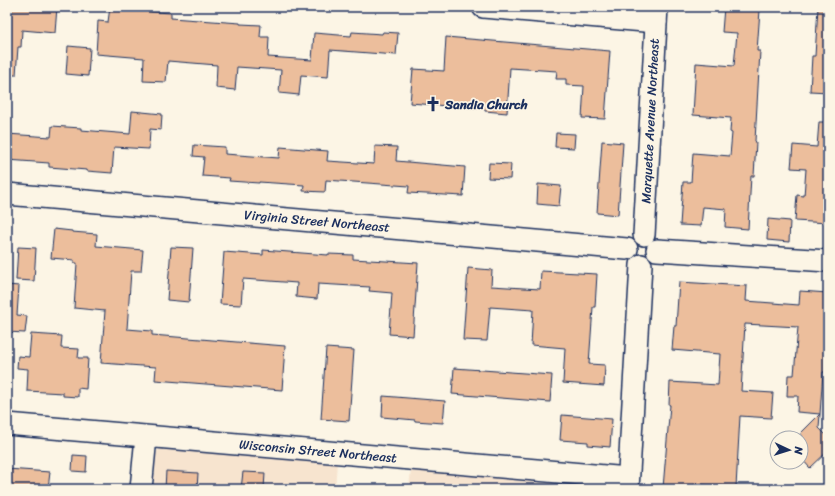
<svg xmlns="http://www.w3.org/2000/svg" width="835" height="496" font-family="Sriracha,sans-serif">
<style>
.built{fill:#f7e4cf}
.building{fill:#ecbe9c;stroke:#1b2f5e}
.lines{fill:none;stroke-linecap:round;stroke-linejoin:round}
.minor-casing{stroke:#1b2f5e;stroke-width:24}
.minor{stroke:#fcf5e5;stroke-width:21}
.labels{text-anchor:middle;dominant-baseline:central;stroke-width:3.5;stroke-linejoin:round;paint-order:stroke}
.poi-label{font-size:13px;font-weight:bold;fill:#1b2f5e;stroke:#fcf5e5;text-anchor:start}
.street-label{font-size:13px;fill:#1b2f5e;stroke:#fcf5e5}
</style>
<rect width="100%" height="100%" fill="#fcf5e5"/>
<filter id="ink" filterUnits="userSpaceOnUse"><feTurbulence type="fractalNoise" baseFrequency=".025" numOctaves="2"/><feDisplacementMap in="SourceGraphic" scale="8" xChannelSelector="R" yChannelSelector="G"/><feConvolveMatrix kernelMatrix="1 2 1 2 8 2 1 2 1" color-interpolation-filters="sRGB"/></filter>
<g filter="url(#ink)">
<g class="built">
<path d="M164 448 337 462 335 489H153L156 453 158 450Z"/>
<path d="M411 469 560 483 559 489H409Z"/>
</g>
<g class="building">
<path d="M7 7H57L55 33 22 30 21 47H18L16 75H7Z"/>
<path d="M110 7H126V10L171 13V18L240 23V24L261 25 260 37H269L268 57 312 60 314 33 351 36 352 32 382 34 383 32 398 33 396 55 330 50 328 77 301 75 299 95 279 93 281 70 237 67 235 90 216 88 217 65 168 61 166 82 143 81 144 58 96 54 98 21 108 22Z"/>
<path d="M724 7 760 10 757 51H760L755 141 756 142 754 176H751L748 229 725 227 726 209 703 207 701 226 680 225 683 182H691L693 153 730 156 732 133 730 132 731 118 693 115 696 63 734 66 737 33 722 32Z"/>
<path d="M818 7H828V92L810 91 812 56H815Z"/>
<path d="M446 37 610 51 605 119 582 118 584 86 566 85V79H556L557 71 510 68 507 113 485 111V109L410 103 413 69 444 71Z"/>
<path d="M68 46 90 48 88 76 66 74Z"/>
<path d="M132 111 162 114 161 130 150 129 149 149 114 147 112 173 87 171V170L49 167V163L7 160V134L51 137 52 126 81 128V130L130 134Z"/>
<path d="M819 122H828V223L795 221 797 195 804 196 806 169 791 168 793 145 817 147Z"/>
<path d="M556 133 575 134 574 148 555 147Z"/>
<path d="M602 141 623 143 618 215 597 213Z"/>
<path d="M194 145 225 147V154L265 157 279 158 280 147 328 151 327 161 374 164 375 146 397 147 396 161 465 167 463 196 408 193 409 186 326 180 325 192 303 191 304 185 259 182V183L229 181 230 178 202 176 204 157 193 156Z"/>
<path d="M489 163 511 164 510 179 488 178Z"/>
<path d="M538 184 561 186 559 206 537 204Z"/>
<path d="M768 219 790 221 789 242 767 240Z"/>
<path d="M54 229 72 231V232L97 234 96 246 143 250 141 271H131L127 329 152 331V335L285 346 282 390 155 380 156 367 101 363 105 311 74 308 77 263H74V260L51 258Z"/>
<path d="M18 247 36 248 34 281 16 280Z"/>
<path d="M171 247 193 248 189 302 167 300Z"/>
<path d="M263 250 328 255V254L353 255V259L418 263 413 336 389 334 392 293 369 291 370 287 318 284 317 299 296 297 297 283 243 279 241 305 220 304 224 252 263 255Z"/>
<path d="M468 268 492 270 491 286 540 289 541 271 597 274 595 307H593L589 364 605 365 604 386 563 383 565 348 531 345 533 310 490 307 487 341 463 340Z"/>
<path d="M679 282 747 286 746 301 799 305 800 291 828 293V372H823L820 414 797 412 798 396H787L788 375H794L798 327 745 324 741 391 773 393 771 418 740 416 736 487 695 484V489L663 488 670 405H669L670 382 718 385 720 354 672 350 674 326H676Z"/>
<path d="M7 285 19 286 17 315 27 316 25 333 7 332Z"/>
<path d="M31 334 62 336 61 348 79 349 78 358H88L86 389 78 388V397L63 396V393L27 391 28 369 17 368 18 356 29 357Z"/>
<path d="M326 348 354 350 349 421 321 419Z"/>
<path d="M454 368 552 375 550 402 452 394Z"/>
<path d="M383 396 445 401 443 423 415 421V420L382 417Z"/>
<path d="M820 414 819 428 828 437V451L810 468 801 458V433Z"/>
<path d="M562 415 612 419 610 447 588 445V442L560 440Z"/>
<path d="M73 455 87 456 86 472 72 471Z"/>
<path d="M7 469 50 472 48 489H7Z"/>
<path d="M166 471 198 473 197 489H165Z"/>
<path d="M243 472 265 473 264 489H241Z"/>
</g>
<g class="lines">
<defs>
<g id="minor">
<path d="M483 7 656 22"/>
<path d="M7 194 627 249"/>
<path d="M644 235 657 7"/>
<path d="M657 250 828 261"/>
<path d="M7 424 628 478"/>
<path d="M141 489 146 437"/>
<path d="M628 489 641 265"/>
</g>
</defs>
<use href="#minor" class="minor-casing"/>
<use href="#minor" class="minor"/>
</g>
</g>
<defs>
<symbol id="church-bare" viewBox="-9 -9 18 18"><path d="M-1.2-6h2.4v3.5h3.3v2.4h-3.3V6h-2.4V-.1h-3.3v-2.4h3.3Z" fill="#1b2f5e" stroke="#fcf5e5" stroke-width="2.5" paint-order="stroke"/></symbol>
</defs>
<g fill-rule="evenodd">
<use href="#church-bare" x="422" y="93" width="22" height="22"/>
</g>
<g class="labels">
<g class="poi-label">
<text x="445" y="104">Sandia Church</text>
</g>
<g class="street-label">
<text transform="translate(650 121) rotate(-87)">Marquette Avenue Northeast</text>
<text transform="translate(317 221) rotate(5)">Virginia Street Northeast</text>
<text transform="translate(318 451) rotate(5)">Wisconsin Street Northeast</text>
</g>
</g>
<rect width="835" height="496" fill="none" stroke="#fcf5e5" stroke-width="24"/>
<rect x="12" y="12" width="811" height="472" fill="none" stroke="#1b2f5e" stroke-width="1.5" filter="url(#ink)"/>
<g transform="translate(789 450) rotate(94)"><circle r="19" fill="#fcf5e5" stroke="#a2a6af"/>
<path d="M0-3L7 15L0 10L-7 15Z" fill="#1b2f5e"/>
<text y="-6" font-size="11" font-weight="bold" text-anchor="middle" fill="#1b2f5e">N</text>
</g>
</svg>
